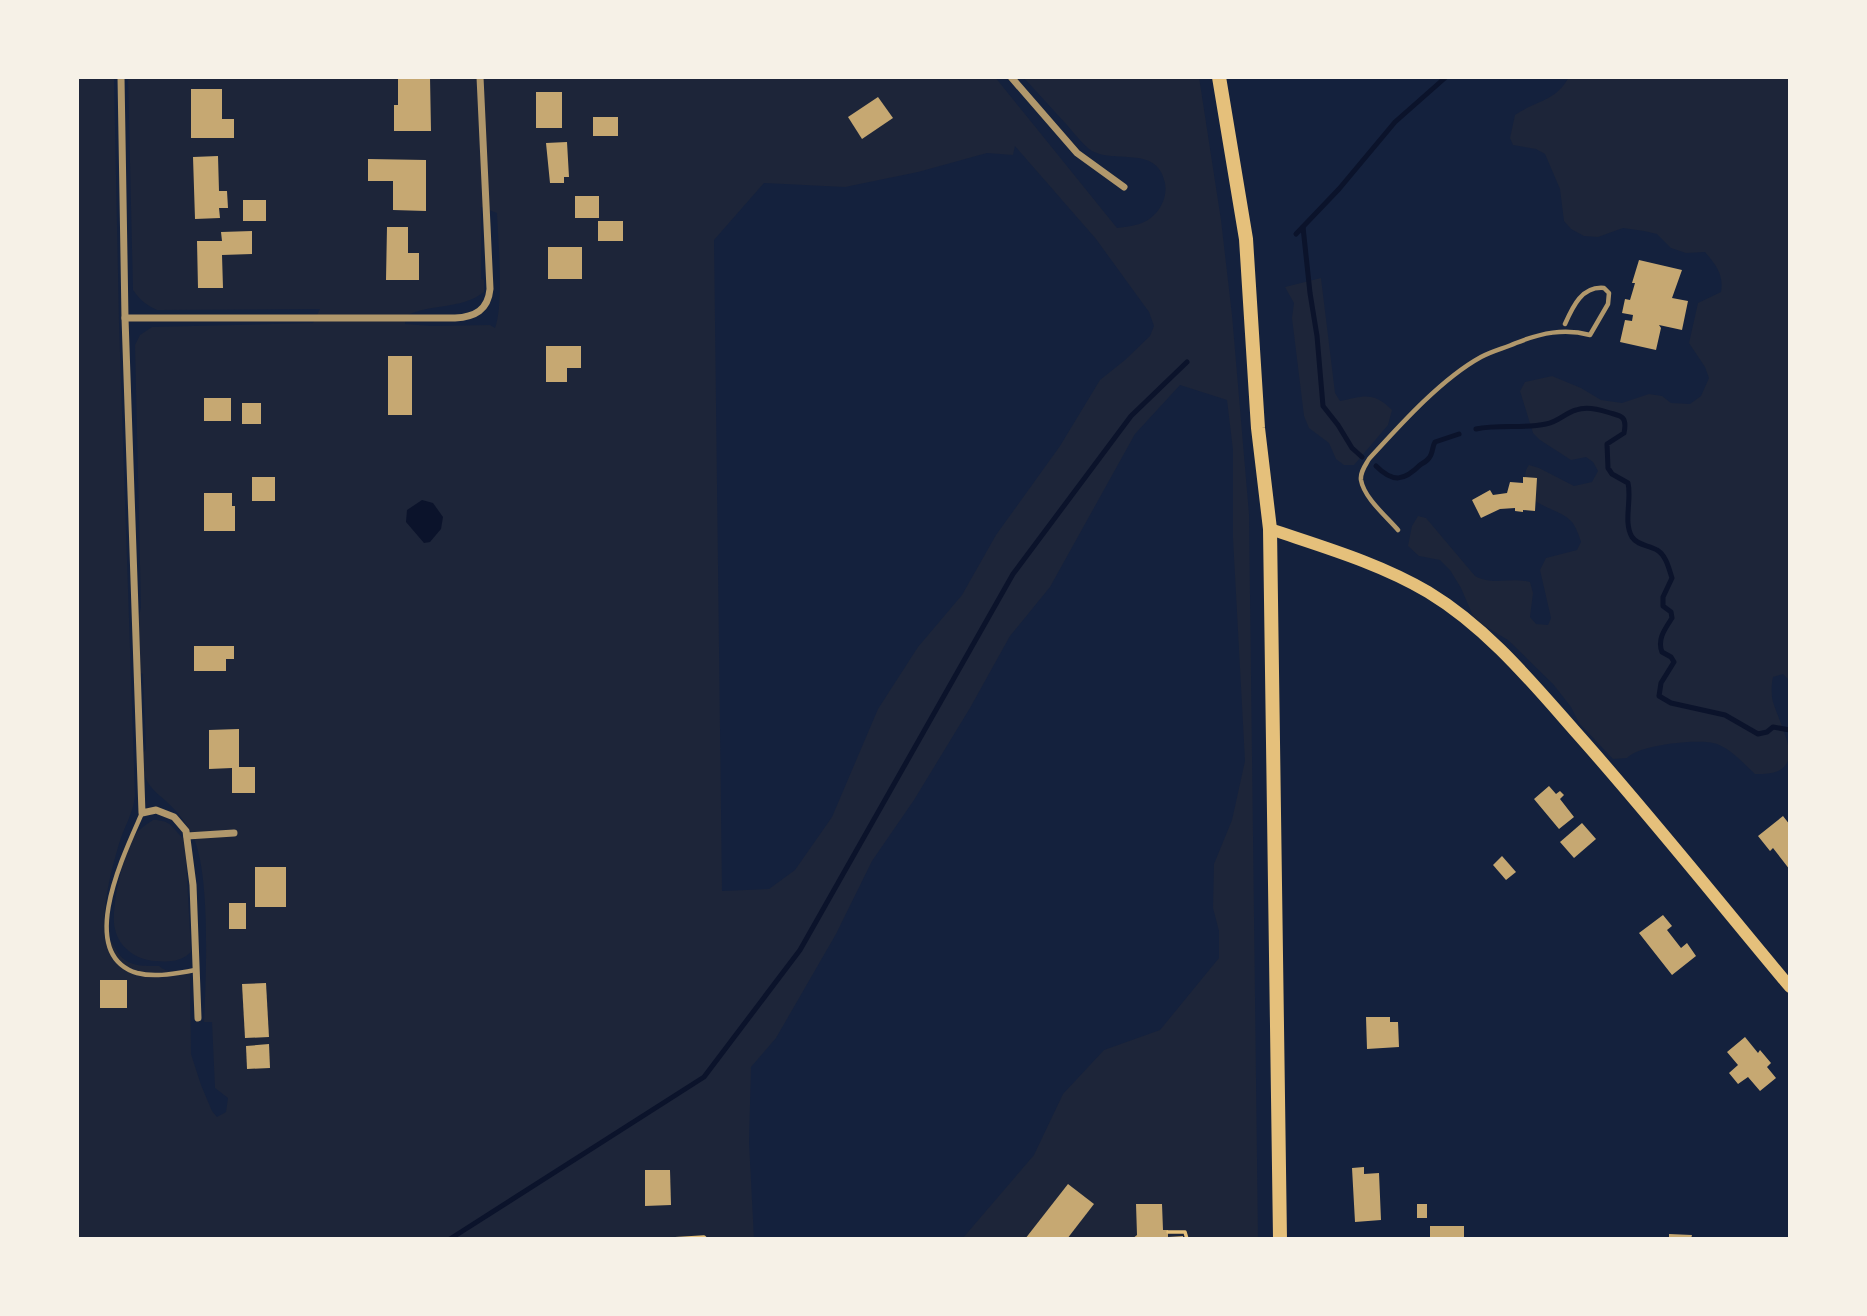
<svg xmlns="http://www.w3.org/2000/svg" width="1867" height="1316" font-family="'PT Serif',serif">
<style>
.green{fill:#1d2539;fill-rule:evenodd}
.water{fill:#0b132b}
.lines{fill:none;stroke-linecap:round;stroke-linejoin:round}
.stream{stroke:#0b132b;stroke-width:5}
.building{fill:#c6a872}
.path{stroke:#e5c07b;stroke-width:3.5}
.service{stroke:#b1986c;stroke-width:4.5}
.minor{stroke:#b1986c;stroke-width:7}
.secondary{stroke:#e5c07b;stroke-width:12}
.primary{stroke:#e5c07b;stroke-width:14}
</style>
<rect width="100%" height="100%" fill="#14213d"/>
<g class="green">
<path d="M77 77H114L119 323 135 796C133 814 124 827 119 844 110 874 102 907 105 938 112 941 113 944 117 951 126 967 143 966 159 966 168 974 175 970 186 970L190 973 191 1054 201 1085 212 1111 217 1117 226 1112 228 1098 215 1088 212 1022H204C206 978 211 871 192 834 187 825 180 815 173 808 164 798 154 793 147 781 143 774 142 763 141 755L146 749 143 674 140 673 136 626 141 608 135 345 140 335 152 327 313 323 320 309 157 310C146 305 140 300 133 290L128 77H995L1117 228C1133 226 1145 225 1156 213 1163 205 1167 194 1165 183 1157 143 1113 166 1089 149 1081 142 1074 133 1067 125 1052 109 1038 93 1023 77H1199L1221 220 1232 315 1249 514 1258 1239H962L1034 1155 1063 1094 1104 1050 1160 1030 1219 958V931L1213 908 1214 864 1232 820 1245 761 1233 538V450L1227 400 1180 385 1135 434 1050 587 1010 636 970 708 914 800 872 861 836 934 776 1038 751 1067 749 1142 754 1239H77ZM1015 146 1096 239 1149 312 1154 326 1150 336 1125 360 1100 380 1060 446 996 535 962 595 918 647 878 709 832 817 795 870 769 889 722 891 714 240 764 183 845 187 918 172 987 153 1013 155ZM481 207 497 213C498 241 504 304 495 328L490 325 432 326 405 324 406 316C431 303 461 310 484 292V280L481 279Z"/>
<path d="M1569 77H1790V681L1783 674 1773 677C1771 686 1771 697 1774 705 1784 735 1810 776 1755 774 1743 763 1732 750 1717 744 1699 738 1639 745 1627 758L1613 759 1579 723 1571 707 1553 684 1508 640 1483 625 1473 616 1461 588 1450 570 1440 560 1419 556 1408 546 1412 526 1418 516 1426 518 1475 576C1493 586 1511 577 1530 582L1533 593 1530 617 1536 624 1548 625 1551 618 1540 570 1546 558 1577 550 1581 542C1579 536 1576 527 1572 522 1558 506 1523 507 1525 481 1525 474 1525 470 1529 465L1539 468 1574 486 1592 482 1598 471 1593 462 1586 457 1571 460 1540 440 1533 433 1520 391 1525 382 1552 376 1581 388 1601 400 1622 403 1649 394 1662 396 1671 403 1690 404 1701 396 1709 378 1705 367 1689 343 1698 303 1721 292C1724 275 1716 265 1705 252L1686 253 1671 248 1657 234 1644 231 1623 228 1598 237 1584 236 1571 229 1564 221 1560 189 1545 154 1536 149 1513 145 1510 138 1515 115C1537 100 1555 102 1569 77Z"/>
<path d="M1321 278 1335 393 1340 401C1364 396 1373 391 1392 410L1388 425 1354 465H1344L1336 459 1329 443 1309 428 1304 416 1292 318 1294 303 1285 287Z"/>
<path d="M153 820C173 820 172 829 185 840L191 952C181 962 169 962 155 961 137 960 119 948 115 929 110 909 123 857 133 838 138 830 145 825 153 820Z"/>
</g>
<path class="water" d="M422 500 433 503 443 517 441 529 430 542 424 543 406 522 407 510Z"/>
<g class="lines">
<g class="stream">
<path d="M1303 227 1310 293 1317 336 1323 406 1338 425 1352 448 1362 457"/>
<path d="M1296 234 1339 189 1395 122 1446 77"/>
<path d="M1476 429C1499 424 1523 429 1546 424 1558 422 1565 413 1576 410 1586 406 1598 409 1607 412 1619 416 1628 414 1624 433L1607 444 1608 468 1612 474 1628 483C1632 500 1623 522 1632 537 1638 546 1649 545 1657 550 1666 555 1669 569 1672 578L1663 597V606L1671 612 1672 618C1665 629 1657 639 1662 652L1671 657 1674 662 1661 683 1659 696 1671 703 1725 715 1758 734 1767 732 1773 727 1790 730"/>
<path d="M1376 466C1393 483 1404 481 1420 465 1423 463 1427 461 1429 458 1433 454 1432 447 1435 442L1459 434"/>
<path d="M450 1239 704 1077 800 950 1013 574 1131 416 1187 362"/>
</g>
</g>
<g class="building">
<path d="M398 77H430L431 131H394V105H398Z"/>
<path d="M191 89H222V119H234V138H191Z"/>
<rect x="536" y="92" width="26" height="36"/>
<path d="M878 97 893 118 862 139 848 117Z"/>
<rect x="593" y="117" width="25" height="19"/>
<path d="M567 142 569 177H564V183H550L546 143Z"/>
<path d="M218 156 219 191H227L228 208H219L220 218 195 219 193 157Z"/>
<path d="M368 159 426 160V211L393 210V181H368Z"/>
<rect x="575" y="196" width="24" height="22"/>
<rect x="243" y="200" width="23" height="21"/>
<rect x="598" y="221" width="25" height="20"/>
<path d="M387 227H408V253H419V280H386Z"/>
<path d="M252 231V254L222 255 223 288H198L197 241H222L221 232Z"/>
<rect x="548" y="247" width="34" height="32"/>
<path d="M1639 260 1682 270 1672 298 1688 301 1682 330 1659 325 1661 328 1656 350 1620 342 1625 320 1632 321 1633 315 1622 313 1625 299 1630 300 1633 290 1635 283H1632Z"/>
<path d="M546 346H581V368H567V382H546Z"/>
<rect x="388" y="356" width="24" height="59"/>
<rect x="204" y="398" width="27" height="23"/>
<rect x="242" y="403" width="19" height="21"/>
<rect x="252" y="477" width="23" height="24"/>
<path d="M1523 477 1537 478 1535 511 1523 510V512L1515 511V508L1500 509 1481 518 1472 500 1490 490 1493 495 1507 493 1510 482 1523 483Z"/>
<path d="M204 493H232V506H235V531H204Z"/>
<path d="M194 646H234V659H226V671H194Z"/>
<path d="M239 729V767H255V793H232V768L209 769V730Z"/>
<path d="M1549 786 1556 794 1560 791 1564 795 1560 799 1574 817 1559 829 1534 799Z"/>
<path d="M1783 816 1790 825V870L1773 848 1770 851 1758 836Z"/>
<path d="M1582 823 1596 839 1574 858 1560 842Z"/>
<path d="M1502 856 1516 872 1506 880 1493 865Z"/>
<rect x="255" y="867" width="31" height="40"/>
<rect x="229" y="903" width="17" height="26"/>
<path d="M1663 915 1672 926 1667 930 1681 948 1687 943 1696 956 1672 975 1639 933Z"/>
<rect x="100" y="980" width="27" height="28"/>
<path d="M266 983 269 1037 245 1038 242 984Z"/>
<path d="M1366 1017H1390V1022H1398L1399 1047 1367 1049Z"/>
<path d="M1745 1037 1758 1053 1760 1050 1771 1063 1767 1067 1776 1078 1760 1091 1748 1077 1738 1084 1729 1073 1738 1065 1727 1052Z"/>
<path d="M269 1044 270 1068 247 1069 246 1046Z"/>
<path d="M1364 1167V1174L1379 1173 1381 1220 1355 1222 1352 1168Z"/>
<path d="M645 1170H670L671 1205 645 1206Z"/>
<path d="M1068 1184 1094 1204 1067 1239H1025Z"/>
<path d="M1136 1204H1162L1163 1230H1168V1237L1183 1236V1239H1132L1137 1235Z"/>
<rect x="1417" y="1204" width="10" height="14"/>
<rect x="1430" y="1226" width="34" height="13"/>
<path d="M1669 1234 1692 1235 1691 1239H1669Z"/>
</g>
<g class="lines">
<g class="path">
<path d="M1168 1232H1185L1187 1239"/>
<path d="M671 1239 704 1237 706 1239"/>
</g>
<g class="service">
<path d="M1398 530C1387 517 1364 498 1361 480 1360 472 1365 466 1369 459 1400 425 1441 379 1481 357 1492 351 1505 348 1516 343 1541 333 1564 328 1590 335L1608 304 1609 293 1604 288C1582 286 1573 306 1565 324"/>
<path d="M142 813C126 850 74 954 137 973 156 978 177 973 196 970"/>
</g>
<g class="minor">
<path d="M121 77 125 318 142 813 156 810 174 817 186 831 193 885 198 1018"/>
<path d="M1011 77 1077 153 1124 187"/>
<path d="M125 318H455C475 317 488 310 490 289L480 77"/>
<path d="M187 836 234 833"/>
</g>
<path class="secondary" d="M1270 529C1323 547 1379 563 1428 592 1486 627 1530 680 1574 730 1649 814 1718 901 1790 987"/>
<path class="primary" d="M1219 77 1246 239 1258 428 1270 529 1280 1239"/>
</g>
<rect width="1867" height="1316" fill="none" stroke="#f6f1e7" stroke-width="158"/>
</svg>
